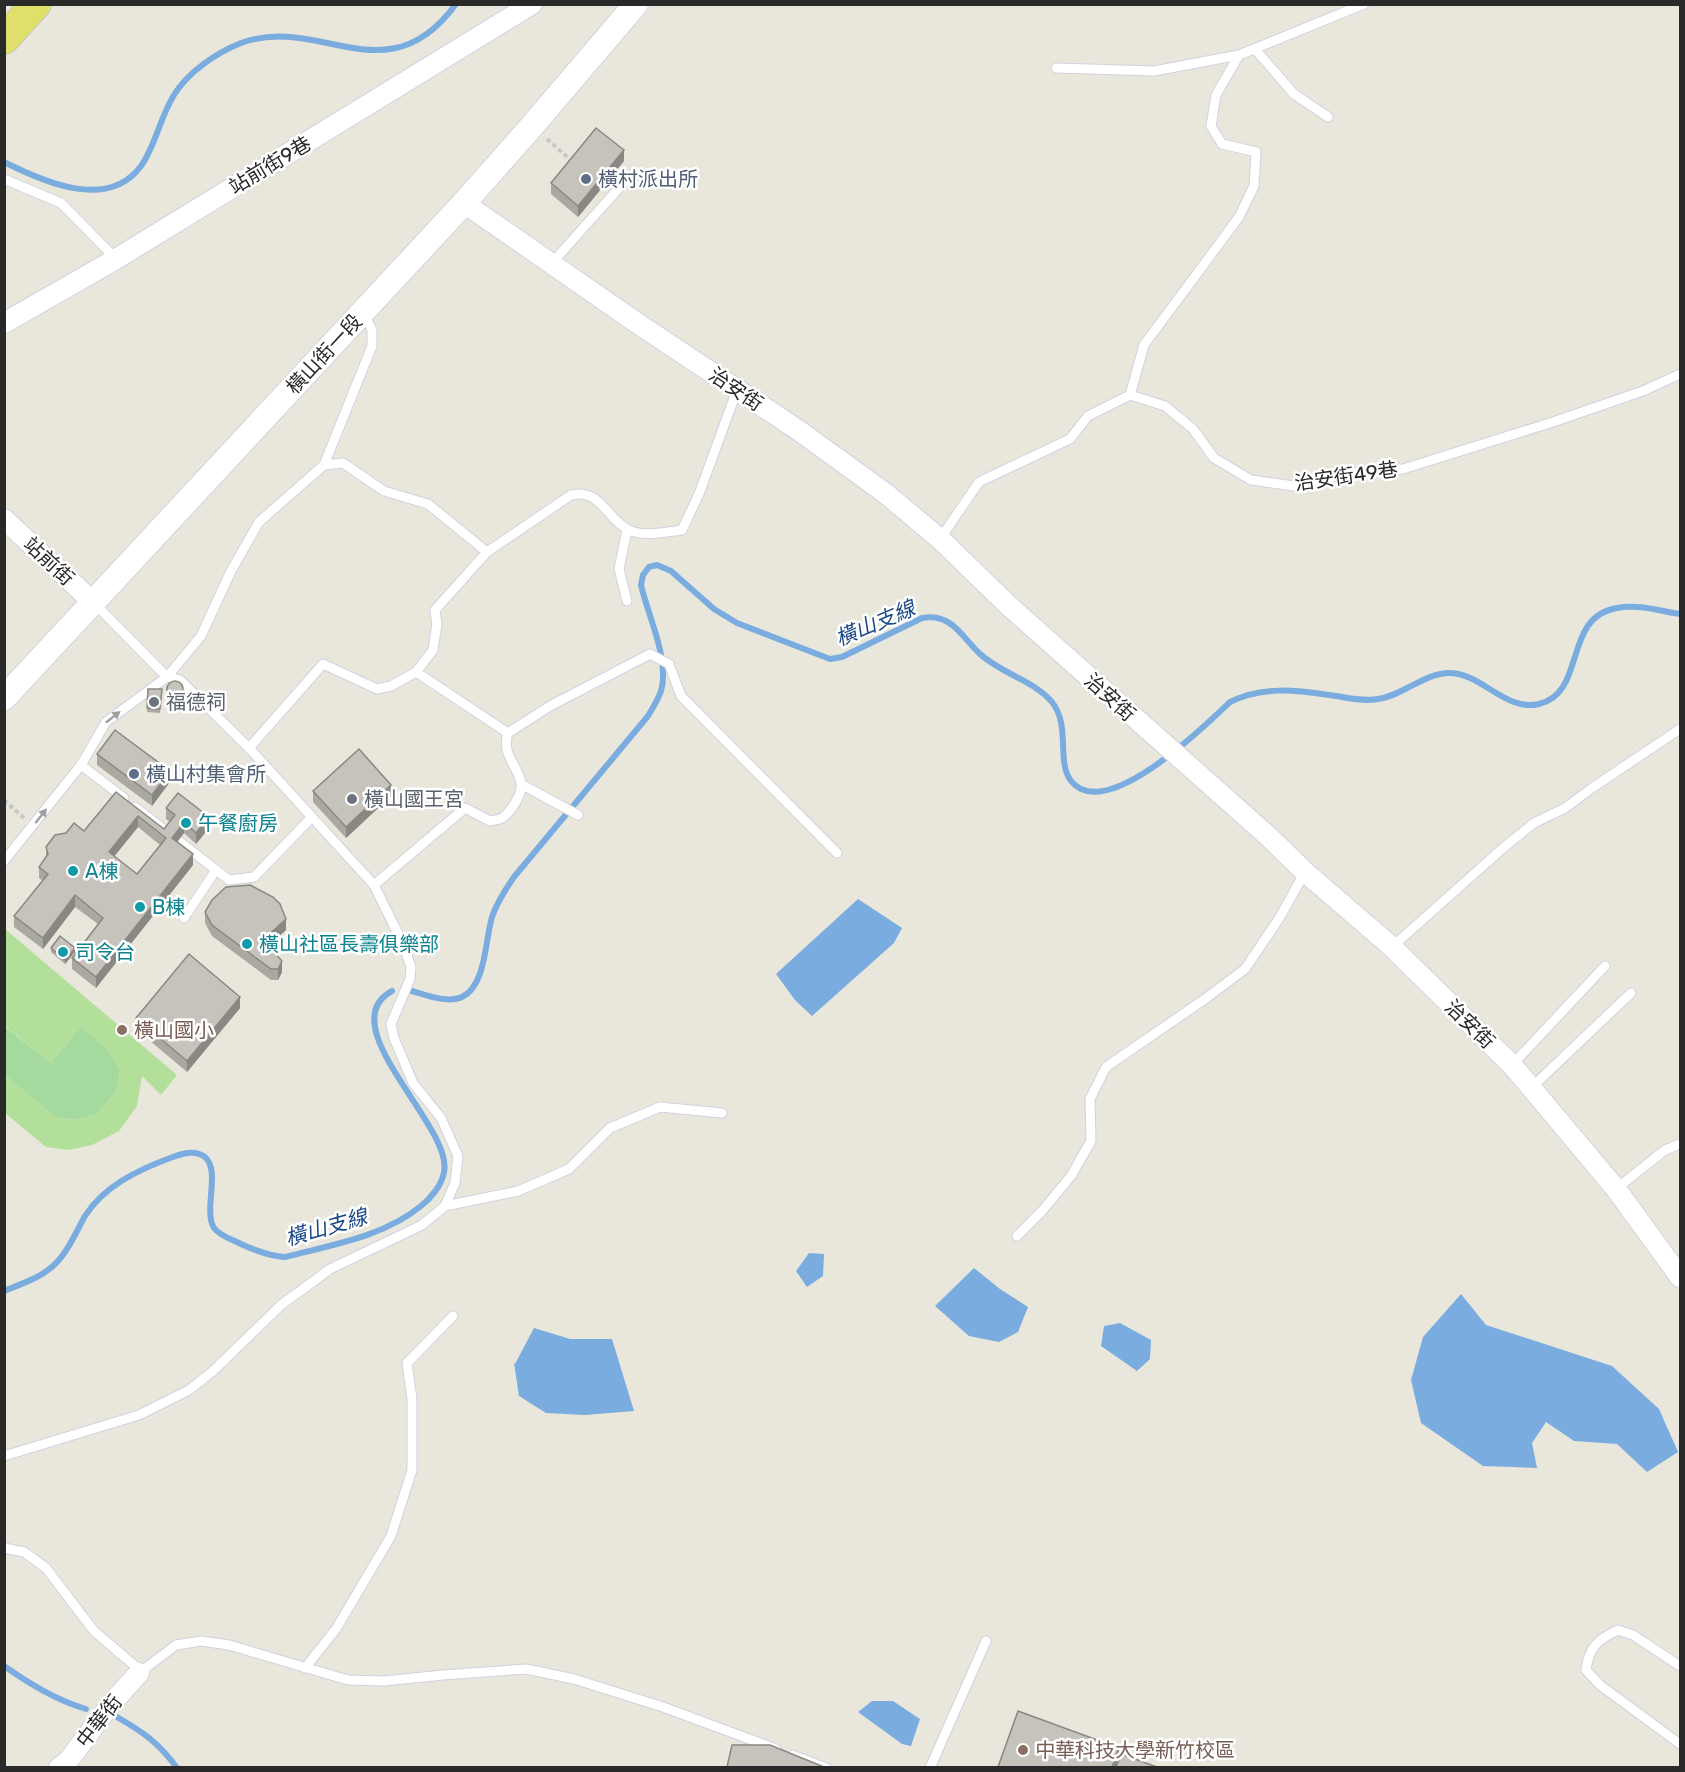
<svg xmlns="http://www.w3.org/2000/svg" width="1685" height="1772" font-family="Rubik,'Noto Sans TC',sans-serif">
<style>
.green{fill:#a4da9e}
.pitch{fill:#b2e09b}
.water{fill:#7aace0}
.lines{fill:none;stroke-linecap:round;stroke-linejoin:round}
.stream{stroke:#7aace0;stroke-width:6}
.service-casing{stroke:#d2d1e0;stroke-width:11}
.minor-casing{stroke:#d2d1e0;stroke-width:22}
.tertiary-casing{stroke:#d2d1e0;stroke-width:26}
.primary-casing{stroke:#c7c7c7;stroke-width:32}
.path{stroke:#c7c7c7;stroke-width:4;stroke-dasharray:4.5 3;stroke-linecap:butt}
.service{stroke:#fff;stroke-width:9}
.minor{stroke:#fff;stroke-width:20}
.tertiary{stroke:#fff;stroke-width:24}
.primary{stroke:#dfe06a;stroke-width:30}
.wall{fill:#a9a8a1;fill-rule:evenodd}
.shaded-wall{fill:#8a8883}
.building{fill:#c5c3bb;stroke:#8a8883;stroke-width:1.5;fill-rule:evenodd}
.oneway{fill:#9f9f9f}
.service-dot{fill:#5c6f8a;stroke:#fff;stroke-width:2}
.worship-dot{fill:#6b7280;stroke:#fff;stroke-width:2}
.culture-dot{fill:#0f9aa8;stroke:#fff;stroke-width:2}
.education-dot{fill:#8d6e63;stroke:#fff;stroke-width:2}
.labels{text-anchor:middle;dominant-baseline:central;stroke-width:5;stroke-linejoin:round;paint-order:stroke}
.street-label{font-size:20px;fill:#292929;stroke:#fff}
.service-label{font-size:20px;fill:#4e5e75;stroke:#fff;text-anchor:start}
.worship-label{font-size:20px;fill:#5b616d;stroke:#fff;text-anchor:start}
.culture-label{font-size:20px;fill:#0d838f;stroke:#fff;text-anchor:start}
.education-label{font-size:20px;fill:#785e54;stroke:#fff;text-anchor:start}
.water-label{font-size:21px;font-style:italic;fill:#1c4989;stroke:#fff}
</style>
<rect width="100%" height="100%" fill="#e9e7dc"/>
<path class="green" d="M4 1026 51 1063 81 1026 106 1048 120 1070 116 1092 96 1115 75 1120 55 1117 5 1075Z"/>
<path class="pitch" d="M5 929 177 1075 161 1095 142 1076 137 1106 119 1131 92 1145 69 1150 46 1147 5 1113V1075L55 1117 75 1120 96 1115 116 1092 120 1070 106 1048 81 1026 51 1063 5 1026Z"/>
<g class="water">
<path d="M858 899 902 928 894 943 812 1016 795 1000 776 974Z"/>
<path d="M809 1253 824 1254 823 1276 807 1287 796 1271Z"/>
<path d="M974 1268 1000 1289 1028 1307 1018 1332 999 1342 969 1336 935 1306Z"/>
<path d="M1461 1294 1486 1325 1612 1366 1659 1409 1678 1452 1647 1472 1617 1444 1574 1441 1546 1422 1532 1443 1537 1468 1483 1466 1421 1423 1411 1380 1423 1337Z"/>
<path d="M1120 1323 1151 1340 1150 1359 1137 1371 1101 1346 1104 1326Z"/>
<path d="M534 1328 570 1339H612L634 1411 585 1415 546 1413 519 1396 514 1363 515 1364Z"/>
<path d="M872 1701H893L920 1719 911 1746 902 1744 858 1712Z"/>
</g>
<g class="lines">
<g class="stream">
<path d="M4 162C44 182 108 211 141 166 156 145 160 117 174 95 188 72 216 53 241 43 320 14 387 98 456 4"/>
<path d="M408 990C423 994 447 1004 462 997 486 986 485 940 492 917 497 902 505 890 514 877L648 716C652 709 658 700 661 691 670 660 648 616 641 585L643 575 649 567 657 565 671 571 714 609 737 623 830 659 842 657 922 618C952 613 961 636 980 654 1002 674 1033 680 1052 702 1071 726 1056 761 1071 781 1105 824 1206 725 1230 702 1262 686 1295 690 1329 695 1345 697 1361 702 1378 699 1403 696 1425 672 1451 673 1482 674 1506 712 1539 704 1587 693 1562 617 1617 608 1638 604 1660 611 1680 614"/>
<path d="M4 1291C21 1284 40 1278 53 1266 67 1254 76 1232 85 1216 104 1186 138 1170 170 1158 181 1154 194 1149 205 1157 221 1171 203 1210 214 1228 220 1236 233 1240 241 1244 256 1251 269 1256 285 1257 331 1245 383 1237 421 1206 431 1198 442 1185 444 1172 454 1127 329 1025 392 991"/>
<path d="M4 1666C30 1684 56 1700 86 1709"/>
<path d="M117 1717C143 1732 159 1743 177 1768"/>
</g>
<defs>
<g id="service">
<path d="M1255 49 1294 94 1328 117"/>
<path d="M1056 68 1154 71 1239 55 1364 4"/>
<path d="M4 179 61 203 116 259"/>
<path d="M551 264 628 178"/>
<path d="M1130 395 1144 345 1239 217 1254 186 1256 152 1222 144 1211 126 1216 95 1239 55"/>
<path d="M324 465 372 346V330L364 314"/>
<path d="M627 530 619 569 627 601"/>
<path d="M940 539 979 482 1070 439 1088 416 1130 395 1165 406 1193 429 1214 458 1251 480 1294 486 1349 473 1403 469 1550 423 1643 391 1680 374"/>
<path d="M508 733 550 706 650 654 669 664 681 696 837 853"/>
<path d="M249 748 323 664 377 689 391 686 416 672 433 650 437 624 435 610 487 552 571 495C601 488 607 520 629 530 644 537 666 532 682 530L699 494 737 390"/>
<path d="M81 765 124 798"/>
<path d="M521 784 578 815"/>
<path d="M135 807 229 880 254 877 312 817"/>
<path d="M4 861 81 765 106 722 167 677 201 636 231 571 259 522 324 465 343 463 384 491 428 504 487 552"/>
<path d="M374 885 465 808 490 821C493 820 497 820 500 819 510 814 523 794 521 783 517 764 501 754 508 733L416 672"/>
<path d="M184 918 216 870"/>
<path d="M1392 947 1503 848 1534 823 1565 808 1592 788 1680 729"/>
<path d="M1512 1065 1605 966"/>
<path d="M1531 1088 1631 993"/>
<path d="M1616 1189 1665 1150 1680 1144"/>
<path d="M445 1206 518 1191 569 1169 610 1128 660 1107 722 1113"/>
<path d="M1017 1236 1042 1211 1071 1176 1091 1141 1090 1099 1106 1067 1205 999 1245 969 1280 917 1305 872"/>
<path d="M4 1456 139 1415 189 1390 213 1371 281 1305 330 1269 422 1225 445 1206 455 1183 458 1156 441 1118 413 1083 394 1038 391 1024 410 979 411 967 403 944 374 885 249 748 180 680 167 677 94 603"/>
<path d="M4 1548 24 1552 46 1568 94 1631 135 1666 139 1673 176 1645 201 1641 229 1645 348 1680 384 1681 443 1675 526 1669 574 1679 663 1707 776 1749"/>
<path d="M1680 1666 1633 1635 1618 1630C1597 1640 1589 1647 1586 1670L1600 1685 1680 1744"/>
<path d="M305 1668 336 1629 391 1536 412 1470V1399L407 1363 453 1316"/>
<path d="M792 1755 826 1768"/>
<path d="M930 1768 986 1641"/>
</g>
<g id="minor">
<path d="M464 203 637 323 798 430 885 493 940 539 1009 606 1268 836 1305 872 1392 947 1512 1065 1616 1189 1680 1277"/>
<path d="M4 323 116 259 532 4"/>
<path d="M4 519 94 603"/>
<path d="M59 1768 68 1761 111 1704 139 1673"/>
</g>
<path id="tertiary" d="M4 698 464 203 532 126 636 4"/>
<path id="primary" d="M4 39 36 4"/>
</defs>
<use href="#service" class="service-casing"/>
<use href="#minor" class="minor-casing"/>
<use href="#tertiary" class="tertiary-casing"/>
<use href="#primary" class="primary-casing"/>
<g class="path">
<path d="M547 139 573 162"/>
<path d="M4 800 24 818"/>
</g>
<use href="#service" class="service"/>
<use href="#minor" class="minor"/>
<use href="#tertiary" class="tertiary"/>
<use href="#primary" class="primary"/>
</g>
<g class="wall">
<path d="M624 161 578 217 551 194V183Z"/>
<path d="M166 687 182 697 178 701H173L167 696Z"/>
<path d="M148 689H162L160 713 147 712Z"/>
<path d="M97 754 170 782 152 806 97 765Z"/>
<path d="M313 791 391 796 346 838 313 802Z"/>
<path d="M116 792 164 829 170 822 166 819V808L209 828 196 844 184 833 177 842 193 865 96 988 72 969V958L98 924 75 907 43 949 14 927V916L43 881 39 878V867L46 858V847L84 831ZM138 827 160 845 137 874 114 856Z"/>
<path d="M205 912 286 930 268 946 282 972 278 980H271L212 936 205 923Z"/>
<path d="M51 948 75 952 65 964 51 952Z"/>
<path d="M240 1008 187 1072 136 1029V1018Z"/>
</g>
<g class="shaded-wall">
<path d="M624 150V161L578 217V206Z"/>
<path d="M182 693V697L178 701V697Z"/>
<path d="M170 771V782L152 806V795Z"/>
<path d="M391 785V796L346 838V827Z"/>
<path d="M138 816V827L109 863V852Z"/>
<path d="M209 817V828L196 844V833Z"/>
<path d="M184 822V833L172 849V838Z"/>
<path d="M193 854V865L96 988V977Z"/>
<path d="M75 895V907L43 949V938Z"/>
<path d="M286 919V930L263 951V940Z"/>
<path d="M75 948V952L65 964V960Z"/>
<path d="M282 961V972L278 980V969Z"/>
<path d="M240 997V1008L187 1072V1061Z"/>
<path d="M1119 1748V1767H1112Z"/>
</g>
<g class="building">
<path d="M596 128 624 150 578 206 551 183Z"/>
<circle cx="175" cy="689" r="8"/>
<path d="M148 689H162L160 709 147 708Z"/>
<path d="M115 730 170 771 152 795 97 754Z"/>
<path d="M359 749 391 785 346 827 313 791Z"/>
<path d="M116 792 164 829 175 815 166 808 178 793 209 817 196 833 184 822 172 838 193 854 96 977 72 958 103 918 75 895 43 938 14 916 48 874 39 867 48 854 46 847 55 835 66 833 74 823 84 831ZM138 816 166 838 137 874 109 852Z"/>
<path d="M250 885 273 897 280 904 286 919 263 940 282 961 278 969H271L212 925 205 912 212 900 226 887Z"/>
<path d="M60 936 75 948 65 960 51 948Z"/>
<path d="M189 954 240 997 187 1061 136 1018Z"/>
<path d="M1018 1711 1119 1748 1112 1767H998Z"/>
<path d="M732 1745H770L824 1767H727Z"/>
<path d="M1121 1754 1157 1767H1116Z"/>
</g>
<defs><path id="oneway-solid" d="M-6-.8H1V-3.2L6.5 0L1 3.2V.8H-6Z" transform="scale(1.5)"/></defs>
<g class="oneway">
<use href="#oneway-solid" transform="translate(113 717) rotate(-38)"/>
<use href="#oneway-solid" transform="translate(41 816) rotate(-52)"/>
</g>
<g class="service-dot">
<circle cx="586" cy="179" r="6"/>
<circle cx="134" cy="774" r="6"/>
</g>
<g class="worship-dot">
<circle cx="154" cy="702" r="6"/>
<circle cx="352" cy="799" r="6"/>
</g>
<g class="culture-dot">
<circle cx="186" cy="823" r="6"/>
<circle cx="73" cy="871" r="6"/>
<circle cx="140" cy="907" r="6"/>
<circle cx="247" cy="944" r="6"/>
<circle cx="63" cy="952" r="6"/>
</g>
<g class="education-dot">
<circle cx="122" cy="1030" r="6"/>
<circle cx="1023" cy="1750" r="6"/>
</g>
<g class="labels">
<g class="street-label">
<text transform="translate(270 165) rotate(-31)">站前街9巷</text>
<text transform="translate(324 354) rotate(-47)">橫山街一段</text>
<text transform="translate(736 389) rotate(34)">治安街</text>
<text transform="translate(1346 476) rotate(-8)">治安街49巷</text>
<text transform="translate(49 561) rotate(43)">站前街</text>
<text transform="translate(1110 697) rotate(42)">治安街</text>
<text transform="translate(1470 1024) rotate(44)">治安街</text>
<text transform="translate(99 1721) rotate(-52)">中華街</text>
</g>
<g class="service-label">
<text x="598" y="179">橫村派出所</text>
<text x="146" y="774">橫山村集會所</text>
</g>
<g class="worship-label">
<text x="166" y="702">福德祠</text>
<text x="364" y="799">橫山國王宮</text>
</g>
<g class="culture-label">
<text x="198" y="823">午餐廚房</text>
<text x="85" y="871">A棟</text>
<text x="152" y="907">B棟</text>
<text x="259" y="944">橫山社區長壽俱樂部</text>
<text x="75" y="952">司令台</text>
</g>
<g class="education-label">
<text x="134" y="1030">橫山國小</text>
<text x="1035" y="1750">中華科技大學新竹校區</text>
</g>
<g class="water-label">
<text transform="translate(875 623) rotate(-23)">橫山支線</text>
<text transform="translate(326 1227) rotate(-16)">橫山支線</text>
</g>
</g>
<rect width="1685" height="1772" fill="none" stroke="#292929" stroke-width="12"/>
</svg>
